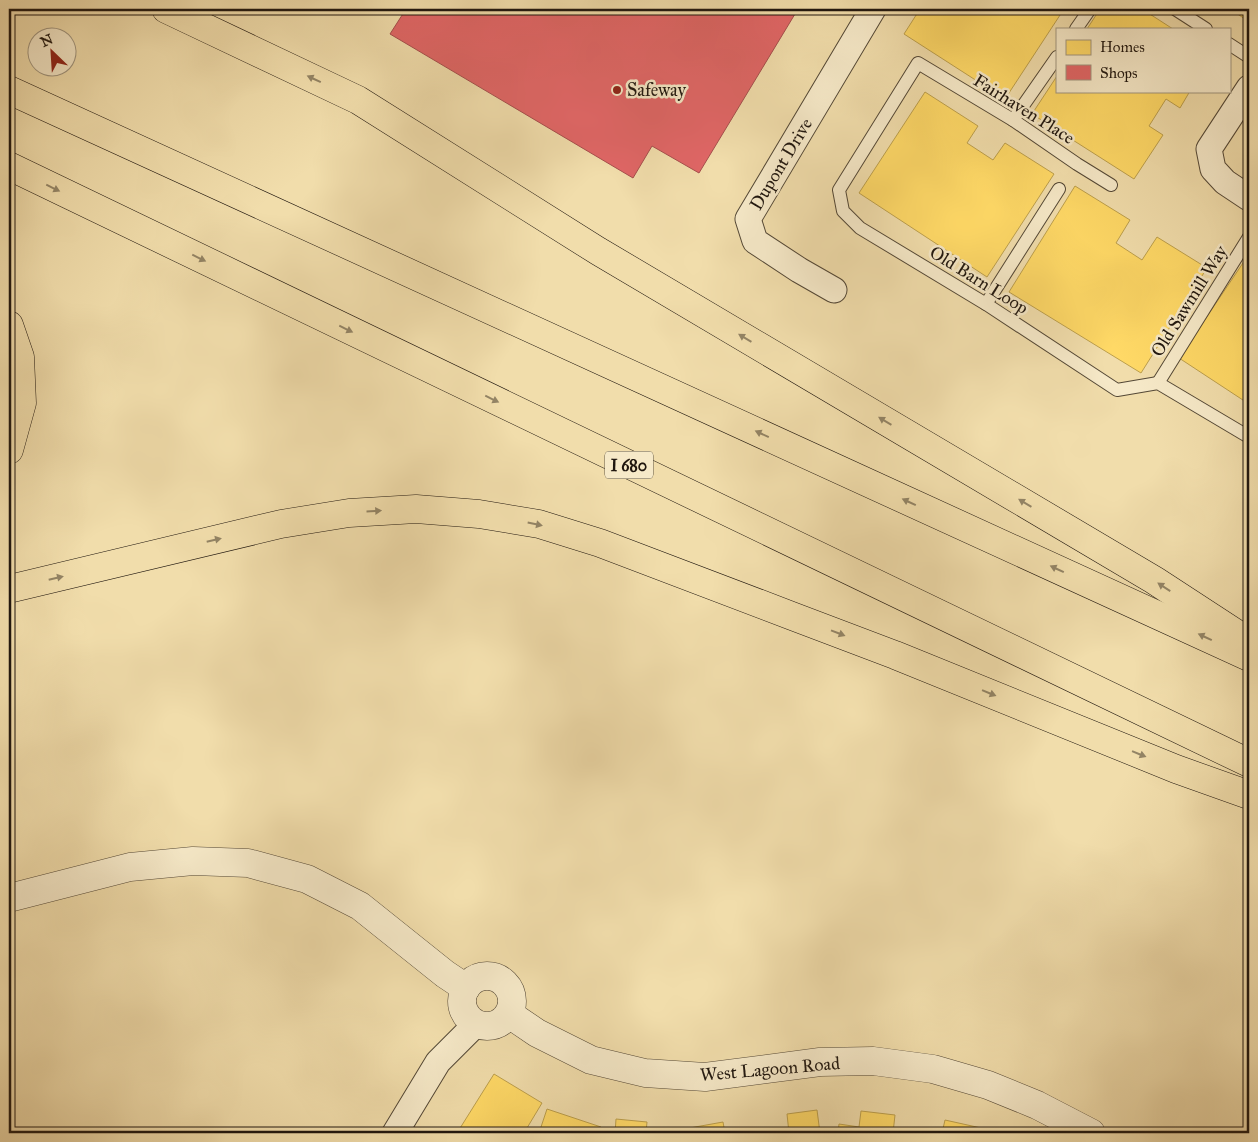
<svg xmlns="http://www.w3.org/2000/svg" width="1258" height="1142" font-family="'IM FELL Great Primer',serif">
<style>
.homes{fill:#ffd966;stroke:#bc9f4c}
.shops{fill:#e06666;stroke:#a64e4c}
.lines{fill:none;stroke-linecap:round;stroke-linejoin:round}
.service-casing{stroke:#544836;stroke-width:14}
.minor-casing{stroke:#544836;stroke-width:27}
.tertiary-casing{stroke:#544836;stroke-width:29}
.motorway-casing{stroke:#20170f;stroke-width:29}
.service{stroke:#f6e9c8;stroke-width:12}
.minor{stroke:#f6e9c8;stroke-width:25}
.tertiary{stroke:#f6e9c8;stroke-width:28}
.motorway{stroke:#f1ddab;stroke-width:28}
.oneway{fill:#938465}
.poi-dot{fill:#8f2418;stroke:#f6e9c8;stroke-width:2}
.labels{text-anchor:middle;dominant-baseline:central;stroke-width:5;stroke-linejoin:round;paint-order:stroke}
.shield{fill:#f6e9c8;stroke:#605646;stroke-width:1}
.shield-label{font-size:16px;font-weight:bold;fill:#20170f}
.poi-label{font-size:18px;fill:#20170f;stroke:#f6e9c8;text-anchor:start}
.street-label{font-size:18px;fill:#20170f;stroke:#f6e9c8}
</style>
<rect width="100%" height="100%" fill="#f1ddab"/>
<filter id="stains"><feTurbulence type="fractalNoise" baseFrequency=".004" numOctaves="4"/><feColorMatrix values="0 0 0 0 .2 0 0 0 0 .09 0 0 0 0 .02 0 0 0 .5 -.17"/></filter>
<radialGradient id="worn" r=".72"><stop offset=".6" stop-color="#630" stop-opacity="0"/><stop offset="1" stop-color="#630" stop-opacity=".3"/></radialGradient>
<g class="homes">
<path d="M920 9H1064L1005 99 904 34Z"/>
<path d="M1100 9H1142L1173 29H1087Z"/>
<path d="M1230 9H1249V12L1245 19Z"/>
<path d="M1057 76V91H1190L1180 108 1166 99 1149 126 1163 135 1134 179 1032 114Z"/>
<path d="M925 92 978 126 967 143 993 160 1005 143 1054 174 987 277 859 193Z"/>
<path d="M1075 186 1130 220 1116 243 1142 260 1157 237 1207 268 1141 373 1009 292Z"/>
<path d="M1247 257 1249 258V404L1179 358Z"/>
<path d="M494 1074 542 1103 524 1133H457Z"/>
<path d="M547 1109 601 1127 599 1133H539Z"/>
<path d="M817 1110 820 1133H789L787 1114Z"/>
<path d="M861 1111 895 1115 893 1133H838L839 1124 859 1127Z"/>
<path d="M616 1119 647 1122 646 1133H615Z"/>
<path d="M945 1120 981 1128 980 1133H942Z"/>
<path d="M723 1122 725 1133H685L684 1129Z"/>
</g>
<path class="shops" d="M406 9H798L699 173 652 146 633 178 390 34Z"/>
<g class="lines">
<defs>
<g id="service">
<path d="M1175 9 1206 29"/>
<path d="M1076 29 1090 9"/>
<path d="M1229 44 1249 57"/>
<path d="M1013 120 1057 57"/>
<path d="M1111 185 1077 164 1013 120 918 63 839 190 843 211 860 228 986 304 1117 390 1158 383 1249 437"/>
<path d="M986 304 1059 189"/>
<path d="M1158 383 1249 237"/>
</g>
<g id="minor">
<path d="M1249 88 1209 149 1213 169 1225 182 1249 198"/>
<path d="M834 290 799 270 755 241 748 219 873 9"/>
<path d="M395 1133 438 1062 476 1024"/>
</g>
<g id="tertiary">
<path d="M9 898 130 867 193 861 248 863 307 879 360 906 445 974 466 988"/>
<circle cx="487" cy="1001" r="25"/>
<path d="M509 1014 537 1033 591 1060 645 1073 705 1077 820 1062 873 1061 933 1069 988 1085 1037 1105 1091 1133"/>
</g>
<g id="motorway">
<path d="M166 9 358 100 598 251 1154 580 1249 642"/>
<path d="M9 90 1249 657"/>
<path d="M9 166 1249 763"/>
<path d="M9 325 20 357 22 403 9 450"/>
<path d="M9 589 281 524 349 513 416 509 479 514 539 524 600 543 792 616 895 655 1176 769 1249 795"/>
</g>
</defs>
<use href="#service" class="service-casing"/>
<use href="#minor" class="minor-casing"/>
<use href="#tertiary" class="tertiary-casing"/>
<use href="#motorway" class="motorway-casing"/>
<use href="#service" class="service"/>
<use href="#minor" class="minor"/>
<use href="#tertiary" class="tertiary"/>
<use href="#motorway" class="motorway"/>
</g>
<defs><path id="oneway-solid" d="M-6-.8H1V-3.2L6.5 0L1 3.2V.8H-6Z" transform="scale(1.25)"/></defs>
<g class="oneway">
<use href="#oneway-solid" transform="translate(314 79) rotate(-155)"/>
<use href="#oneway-solid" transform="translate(53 188) rotate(26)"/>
<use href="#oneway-solid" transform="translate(199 258) rotate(26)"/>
<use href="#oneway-solid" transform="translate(346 329) rotate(26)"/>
<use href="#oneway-solid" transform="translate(745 338) rotate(-149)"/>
<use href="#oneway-solid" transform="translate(492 399) rotate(26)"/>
<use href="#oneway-solid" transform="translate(885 421) rotate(-149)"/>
<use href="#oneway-solid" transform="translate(762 434) rotate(-155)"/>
<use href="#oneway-solid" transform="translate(909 502) rotate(-155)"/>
<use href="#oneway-solid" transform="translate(1025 503) rotate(-149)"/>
<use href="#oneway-solid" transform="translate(374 511) rotate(-3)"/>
<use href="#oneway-solid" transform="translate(535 524) rotate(12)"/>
<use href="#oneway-solid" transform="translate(214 540) rotate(-13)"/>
<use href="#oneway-solid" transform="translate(1057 569) rotate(-155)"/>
<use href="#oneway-solid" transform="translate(56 578) rotate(-13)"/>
<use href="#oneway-solid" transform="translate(1164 587) rotate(-147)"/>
<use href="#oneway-solid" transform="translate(838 633) rotate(21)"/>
<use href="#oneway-solid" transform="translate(1205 637) rotate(-155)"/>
<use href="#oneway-solid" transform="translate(989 693) rotate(22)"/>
<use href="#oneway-solid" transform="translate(1139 754) rotate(22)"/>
</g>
<circle class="poi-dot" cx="617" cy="90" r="5"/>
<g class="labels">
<rect class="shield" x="605" y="451.5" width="48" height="27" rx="4"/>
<g class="shield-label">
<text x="629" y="465">I 680</text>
</g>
<g class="poi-label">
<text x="627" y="90">Safeway</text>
</g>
<g class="street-label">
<text transform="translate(1024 109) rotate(32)">Fairhaven Place</text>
<text transform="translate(781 164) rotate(-59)">Dupont Drive</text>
<text transform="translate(979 280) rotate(32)">Old Barn Loop</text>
<text transform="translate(1189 301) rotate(-58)">Old Sawmill Way</text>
<text transform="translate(770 1069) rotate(-5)">West Lagoon Road</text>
</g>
</g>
<rect width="1258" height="1142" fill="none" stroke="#f1ddab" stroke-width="30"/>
<rect x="10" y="10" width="1238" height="1122" fill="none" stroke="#20170f" stroke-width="2.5"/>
<rect x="15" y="15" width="1228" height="1112" fill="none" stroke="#20170f"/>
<rect x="1056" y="28" width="175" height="65" fill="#f6e9c8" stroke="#a0957e"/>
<rect x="1066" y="40" width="25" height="15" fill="#ffd966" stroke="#a0957e"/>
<text x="1100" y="52" font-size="15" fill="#20170f">Homes</text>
<rect x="1066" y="65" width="25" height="15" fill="#e06666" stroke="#a0957e"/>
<text x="1100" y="78" font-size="15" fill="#20170f">Shops</text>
<g transform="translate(52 52) rotate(335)"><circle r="24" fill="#f6e9c8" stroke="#a0957e"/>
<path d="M0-4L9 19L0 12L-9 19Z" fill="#8f2418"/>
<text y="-8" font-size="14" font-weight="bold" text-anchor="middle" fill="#20170f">N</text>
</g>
<rect width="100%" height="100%" filter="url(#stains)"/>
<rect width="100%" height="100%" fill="url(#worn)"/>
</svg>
